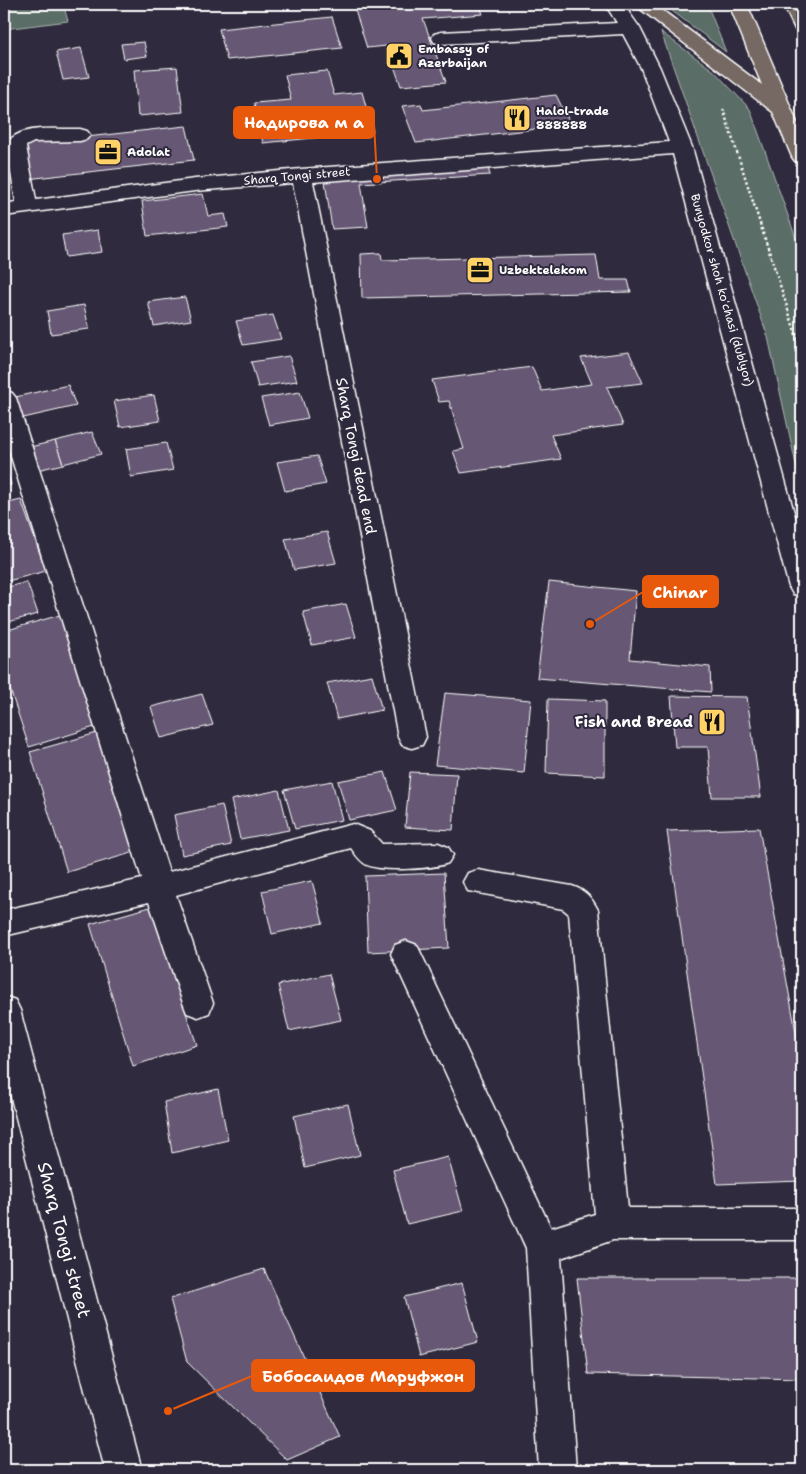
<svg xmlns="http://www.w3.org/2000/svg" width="806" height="1474" font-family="'Shantell Sans',sans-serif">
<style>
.green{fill:#5a6d66;stroke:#acb6b2}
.building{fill:#665874;stroke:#fff}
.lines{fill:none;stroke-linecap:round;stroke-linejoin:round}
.minor-casing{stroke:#fff;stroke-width:3}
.major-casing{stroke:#fff;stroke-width:3}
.path{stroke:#fff;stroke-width:2.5;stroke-dasharray:2.5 2.5;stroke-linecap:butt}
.minor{fill:#2f2a3d;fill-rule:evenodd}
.major{fill:#766964;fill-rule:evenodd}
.labels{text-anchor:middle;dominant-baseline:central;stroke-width:4;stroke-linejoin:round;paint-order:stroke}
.far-poi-label{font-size:12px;font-weight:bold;fill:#fff;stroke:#2f2a3d;text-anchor:start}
.far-street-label{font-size:12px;fill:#fff;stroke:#2f2a3d}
.street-label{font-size:15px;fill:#fff;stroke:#2f2a3d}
.poi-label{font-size:15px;font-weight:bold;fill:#fff;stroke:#2f2a3d;text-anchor:end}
.near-street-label{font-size:18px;fill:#fff;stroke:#2f2a3d}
.leader{fill:none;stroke:#e8590c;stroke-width:2}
.callout-dot{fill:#e8590c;stroke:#2f2a3d;stroke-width:2}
.callout{fill:#e8590c;stroke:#e8590c;stroke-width:2}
.callout-label{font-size:16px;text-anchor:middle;font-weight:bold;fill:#fff}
</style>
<rect width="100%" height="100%" fill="#2f2a3d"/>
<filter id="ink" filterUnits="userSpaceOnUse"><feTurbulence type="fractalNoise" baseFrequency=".02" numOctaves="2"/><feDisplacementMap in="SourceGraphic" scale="10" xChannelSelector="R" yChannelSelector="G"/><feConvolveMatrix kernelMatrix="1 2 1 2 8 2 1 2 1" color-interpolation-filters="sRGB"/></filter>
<g filter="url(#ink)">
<g class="green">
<path d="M4 4H63L68 21 4 29Z"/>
<path d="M663 4H707L726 52Z"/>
<path d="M661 32 714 71 750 109 802 255V492L768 337Z"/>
</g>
<g class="building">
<path d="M353 4H479L483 14 423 19 446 82 401 86 387 46 367 48Z"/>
<path d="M332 17 342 48 227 60 219 29Z"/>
<path d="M144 42 147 56 124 59 121 44Z"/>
<path d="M81 48 89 77 63 80 56 52Z"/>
<path d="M177 67 183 112 138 116 134 70Z"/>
<path d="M327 71 334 95 362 92 373 132 263 143 254 103 291 100 285 75Z"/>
<path d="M556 95 571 125 416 143 402 106 421 104 423 110Z"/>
<path d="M186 126 194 160 27 179 23 144Z"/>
<path d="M487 164 490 175 361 183 368 227 332 229 324 174Z"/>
<path d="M203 194 208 216 225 214 228 227 147 236 142 201Z"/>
<path d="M98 230 102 252 66 257 62 235Z"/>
<path d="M381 253 382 260 596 255 600 280H628L631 292 362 298 361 254Z"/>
<path d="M185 297 191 320 154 326 148 302Z"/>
<path d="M84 305 89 329 51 334 47 311Z"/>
<path d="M273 315 281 339 243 345 236 321Z"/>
<path d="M629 352 643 383 607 387 623 425 551 435 561 459 461 473 453 451 464 449 449 401 439 402 432 380 532 367 542 391 592 384 581 358Z"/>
<path d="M289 356 297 381 258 387 251 362Z"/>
<path d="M68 385 76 406 19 419 11 398Z"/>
<path d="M300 392 308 418 269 425 261 398Z"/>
<path d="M154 395 160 421 120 427 114 401Z"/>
<path d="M92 432 101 454 63 464 55 441Z"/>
<path d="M55 441 63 464 37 470 30 447Z"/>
<path d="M166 443 173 470 131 477 126 449Z"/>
<path d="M317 456 326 484 285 491 277 462Z"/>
<path d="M4 461 11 485 4 487Z"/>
<path d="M21 500 46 571 4 582V504Z"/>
<path d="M327 532 336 563 294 570 285 539Z"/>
<path d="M27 582 38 614 4 623V588Z"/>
<path d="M549 582 636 591 630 659 710 667 711 692 537 678Z"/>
<path d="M346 604 356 637 312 645 303 612Z"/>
<path d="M60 615 101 725 29 747 4 671V631Z"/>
<path d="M372 675 382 710 337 719 327 683Z"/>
<path d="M445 693 531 700 524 773 435 765Z"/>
<path d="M202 694 213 725 161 738 151 707Z"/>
<path d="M671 696 747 697 761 797H712L708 747H675Z"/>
<path d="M548 699 605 701V776L546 773Z"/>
<path d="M104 731 145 849 67 872 30 752Z"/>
<path d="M385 772 397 810 349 820 338 781Z"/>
<path d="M410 772 457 774 453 830 405 827Z"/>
<path d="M332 781 342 820 295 829 284 790Z"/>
<path d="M279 790 289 830 240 839 231 800Z"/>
<path d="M222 805 231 845 182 855 174 815Z"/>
<path d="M759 828 802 1065V1181L717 1184 667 831Z"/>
<path d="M444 873 449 948 368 952 365 876Z"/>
<path d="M312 881 323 923 272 934 262 891Z"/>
<path d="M150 907 197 1045 133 1066 90 924Z"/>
<path d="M329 974 341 1020 289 1031 278 985Z"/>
<path d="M218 1089 228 1140 172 1153 164 1102Z"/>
<path d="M348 1104 360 1155 305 1168 294 1116Z"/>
<path d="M448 1157 463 1211 407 1224 393 1170Z"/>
<path d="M264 1269 340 1437 287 1460 187 1362 170 1299Z"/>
<path d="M577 1278H802V1379L588 1374Z"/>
<path d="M462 1283 478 1342 419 1357 404 1297Z"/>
</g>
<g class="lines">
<defs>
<g id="minor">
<path d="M605 4H623L640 28 660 68 692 147 802 541V596L793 594 789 587 673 154 313 182 426 737 422 745 412 748 402 745 398 737 293 183 195 191 4 216V204L16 202 6 144C21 123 58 130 80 129L87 131 90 135 87 139 80 141 34 142 26 146 36 200 195 179 301 169 669 142 641 68 623 34 441 44 434 42 432 38 434 34 441 32 617 23Z"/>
<path d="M4 390 12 393 16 398 169 872 353 824 370 831 382 844 438 843 448 847 453 855 448 863C433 869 382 872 367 865 361 862 355 854 351 848L176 895 213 1003 209 1013 198 1017 187 1013 183 1003 149 902 4 936V910L142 879 4 434Z"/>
<path d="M478 870 572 886C585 890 592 898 598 910L628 1208H802V1240H613L561 1258 576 1470H539L526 1248 391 954 395 945 406 941 417 945 551 1228 595 1214 569 914 563 909 468 891 463 882 468 873Z"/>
<path d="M4 996 15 1000 20 1010 142 1470H105L4 1070Z"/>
</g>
<g id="major">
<path d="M634 4H654L762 85 729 4H747L802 134V163L795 161 792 157 773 112Z"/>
<path d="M783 4H801L802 32 796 31Z"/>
</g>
</defs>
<use href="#minor" class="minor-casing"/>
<use href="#major" class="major-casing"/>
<path class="path" d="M723 109 802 353"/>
<use href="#minor" class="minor"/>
<use href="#major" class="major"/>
</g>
</g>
<defs>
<symbol id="civic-square" viewBox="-11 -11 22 22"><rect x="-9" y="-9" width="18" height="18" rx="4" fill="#ffd166" stroke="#2f2a3d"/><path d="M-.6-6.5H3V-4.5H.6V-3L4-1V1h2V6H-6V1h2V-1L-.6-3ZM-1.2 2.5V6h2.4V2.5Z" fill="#111"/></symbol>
<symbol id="restaurant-square" viewBox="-11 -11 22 22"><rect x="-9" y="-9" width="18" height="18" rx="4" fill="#ffd166" stroke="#2f2a3d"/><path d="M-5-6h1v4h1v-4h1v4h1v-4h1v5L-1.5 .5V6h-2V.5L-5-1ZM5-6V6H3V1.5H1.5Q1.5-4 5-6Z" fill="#111"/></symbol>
<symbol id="office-square" viewBox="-11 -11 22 22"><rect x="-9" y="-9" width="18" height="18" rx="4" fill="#ffd166" stroke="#2f2a3d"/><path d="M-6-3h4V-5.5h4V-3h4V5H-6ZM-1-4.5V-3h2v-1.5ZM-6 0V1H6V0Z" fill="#111"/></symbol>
</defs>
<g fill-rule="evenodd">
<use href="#civic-square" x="383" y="40" width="32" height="32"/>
<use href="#restaurant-square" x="501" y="102" width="32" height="32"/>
<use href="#office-square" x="92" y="136" width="32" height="32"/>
<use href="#office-square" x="464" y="254" width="32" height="32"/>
<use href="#restaurant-square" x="696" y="706" width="32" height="32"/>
</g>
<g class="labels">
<g class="far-poi-label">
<text x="418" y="49">Embassy of<tspan x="418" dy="14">Azerbaijan</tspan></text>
<text x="536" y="111">Halol-trade<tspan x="536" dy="14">888888</tspan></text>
<text x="127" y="152">Adolat</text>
<text x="499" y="270">Uzbektelekom</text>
</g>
<g class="far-street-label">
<text transform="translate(297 176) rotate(-5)">Sharq Tongi street</text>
<text transform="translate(722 290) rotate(74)">Bunyodkor shoh koʻchasi (dublyor)</text>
</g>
<g class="street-label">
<text transform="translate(356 456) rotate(79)">Sharq Tongi dead end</text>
</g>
<g class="poi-label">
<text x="693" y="722">Fish and Bread</text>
</g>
<g class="near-street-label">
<text transform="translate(64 1240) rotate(75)">Sharq Tongi street</text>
</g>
</g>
<path class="leader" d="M377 179L374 123M590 624L643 592M168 1411L252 1376"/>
<g class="callout-dot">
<circle cx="377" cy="179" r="5"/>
<circle cx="590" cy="624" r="5"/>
<circle cx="168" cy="1411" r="5"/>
</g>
<g class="callout">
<rect x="234" y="107" width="140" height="31" rx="5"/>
<rect x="643" y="576" width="75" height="31" rx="5"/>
<rect x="252" y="1360" width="222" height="31" rx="5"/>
</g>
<g class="callout-label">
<text x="304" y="128">Надирова м а</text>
<text x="680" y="598">Chinar</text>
<text x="363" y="1382">Бобосаидов Маруфжон</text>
</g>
<rect width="806" height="1474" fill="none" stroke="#2f2a3d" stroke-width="20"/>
<rect x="10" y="10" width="786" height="1454" fill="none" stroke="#fff" stroke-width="2" filter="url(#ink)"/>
</svg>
